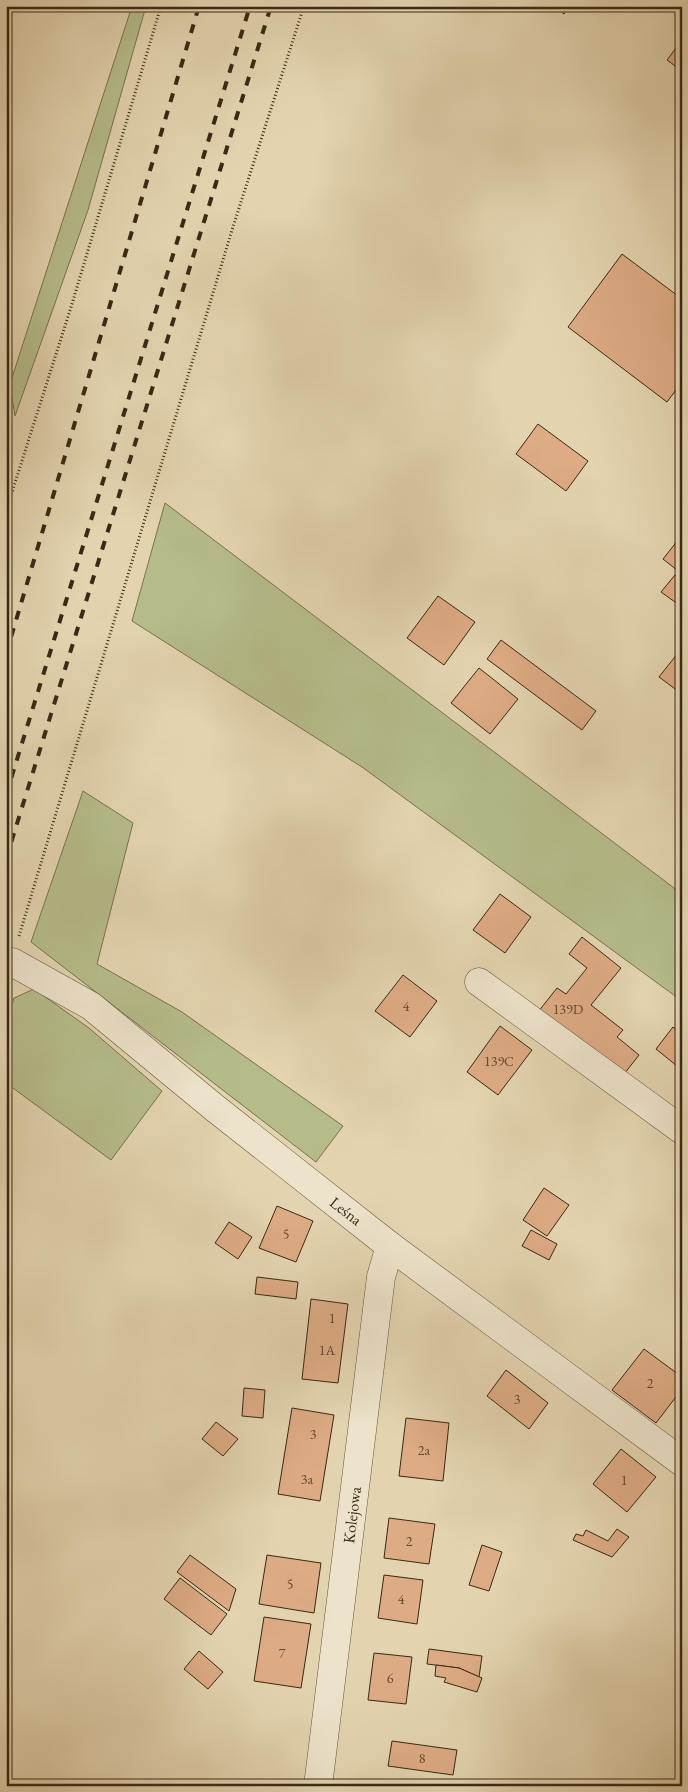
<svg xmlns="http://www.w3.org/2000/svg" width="688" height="1792" font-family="'EB Garamond',serif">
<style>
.green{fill:#b5bc8a;stroke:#787250}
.building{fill:#ddab84;stroke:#3a2816}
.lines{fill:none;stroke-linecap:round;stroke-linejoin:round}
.minor-casing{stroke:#64533c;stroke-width:29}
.path{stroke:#3a2816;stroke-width:3;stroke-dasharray:1 2.5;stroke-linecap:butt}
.minor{stroke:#ede3cb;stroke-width:28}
.rail{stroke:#3a2816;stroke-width:4;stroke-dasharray:9 9;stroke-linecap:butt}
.labels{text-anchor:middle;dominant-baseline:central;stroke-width:4;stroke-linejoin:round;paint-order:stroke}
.number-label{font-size:14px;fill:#634932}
.street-label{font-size:16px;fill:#3a2816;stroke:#ede3cb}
</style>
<rect width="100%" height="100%" fill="#e3d4af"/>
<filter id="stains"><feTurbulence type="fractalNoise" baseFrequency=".004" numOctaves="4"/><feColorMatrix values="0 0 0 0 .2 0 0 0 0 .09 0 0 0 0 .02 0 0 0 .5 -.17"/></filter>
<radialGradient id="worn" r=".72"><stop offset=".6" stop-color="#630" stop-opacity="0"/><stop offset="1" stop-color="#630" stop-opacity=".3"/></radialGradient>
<g class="green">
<path d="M132 6H146L88 210 15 416 10 384Z"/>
<path d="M165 503 682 894V1001L362 767 132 621Z"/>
<path d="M83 791 133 823 97 964 182 1012 343 1126 316 1162 31 942Z"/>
<path d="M34 989 89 1028 162 1091 111 1160 6 1083V1023L14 998Z"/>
</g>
<g class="building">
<path d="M554 6H569L564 14Z"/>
<path d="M682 40V71L667 60Z"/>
<path d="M622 254 682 299V382L667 402 568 327Z"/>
<path d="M538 424 588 461 566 491 516 454Z"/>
<path d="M682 535V574L663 559Z"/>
<path d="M675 575 682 580V607L661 592Z"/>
<path d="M438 596 475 622 444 665 407 638Z"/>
<path d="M501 640 596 711 582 730 487 659Z"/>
<path d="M678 653 682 656V694L659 677Z"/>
<path d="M479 668 518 699 490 734 451 703Z"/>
<path d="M500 894 531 917 505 953 473 930Z"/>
<path d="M582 937 621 968 591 1005 623 1030 617 1037 639 1055 621 1078 538 1012 557 988 566 994 587 968 569 954Z"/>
<path d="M403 975 437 1001 410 1037 375 1011Z"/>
<path d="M500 1026 532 1050 498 1095 467 1072Z"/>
<path d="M673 1027 682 1034V1070L656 1049Z"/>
<path d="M544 1188 569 1205 547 1236 523 1220Z"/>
<path d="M277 1206 313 1221 296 1262 259 1248Z"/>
<path d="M229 1222 252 1237 238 1259 215 1243Z"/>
<path d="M531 1230 557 1244 549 1260 522 1246Z"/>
<path d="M257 1277 298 1282 296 1299 255 1294Z"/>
<path d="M311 1299 348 1304 338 1383 302 1379Z"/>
<path d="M644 1349 682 1377V1389L656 1423 612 1390Z"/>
<path d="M506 1370 548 1403 529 1429 487 1396Z"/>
<path d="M244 1388 265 1390 263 1418 242 1416Z"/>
<path d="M292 1408 334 1415 320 1501 278 1494Z"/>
<path d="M406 1418 449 1423 443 1481 399 1476Z"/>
<path d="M216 1422 238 1439 223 1456 202 1439Z"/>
<path d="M621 1449 656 1477 627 1512 593 1484Z"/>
<path d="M389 1518 435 1524 429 1564 384 1558Z"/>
<path d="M617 1529 629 1537 612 1557 573 1540 576 1534 583 1536 586 1530 608 1541Z"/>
<path d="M482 1545 502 1552 489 1591 469 1585Z"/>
<path d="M190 1555 236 1589 229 1611 177 1572Z"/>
<path d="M267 1555 321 1563 314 1613 259 1604Z"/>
<path d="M384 1575 423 1580 417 1624 378 1618Z"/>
<path d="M180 1578 227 1614 211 1635 164 1599Z"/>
<path d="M264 1617 311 1624 301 1688 254 1681Z"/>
<path d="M429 1649 482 1656 479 1677 459 1668 427 1664Z"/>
<path d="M199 1651 223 1672 208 1689 184 1669Z"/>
<path d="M374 1653 412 1657 406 1704 368 1700Z"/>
<path d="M436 1665 459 1668 482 1678 477 1692 444 1682 446 1678 435 1676Z"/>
<path d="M392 1741 457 1750 453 1775 388 1766Z"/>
</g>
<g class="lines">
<defs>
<g id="minor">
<path d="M12 962 91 1006 216 1109 390 1246 682 1462"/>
<path d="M479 982 682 1130"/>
<path d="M318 1786 381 1277 390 1246"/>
</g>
</defs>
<use href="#minor" class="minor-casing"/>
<g class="path">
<path d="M6 511 72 304 161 6"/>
<path d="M19 936 232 230 304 6"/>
</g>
<use href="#minor" class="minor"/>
<g class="rail">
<path d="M6 654 199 6"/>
<path d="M6 795 250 6"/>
<path d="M6 859 271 6"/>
</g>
</g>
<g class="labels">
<g class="number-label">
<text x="406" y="1006">4</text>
<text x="568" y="1009">139D</text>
<text x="499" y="1061">139C</text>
<text x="286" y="1234">5</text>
<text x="332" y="1318">1</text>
<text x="327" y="1350">1A</text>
<text x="650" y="1383">2</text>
<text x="517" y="1399">3</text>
<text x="313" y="1434">3</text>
<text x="424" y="1450">2a</text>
<text x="307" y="1479">3a</text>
<text x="624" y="1480">1</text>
<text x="409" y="1541">2</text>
<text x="290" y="1584">5</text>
<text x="401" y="1599">4</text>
<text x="282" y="1653">7</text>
<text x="390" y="1678">6</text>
<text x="422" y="1758">8</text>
</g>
<g class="street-label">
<text transform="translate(346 1211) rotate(38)">Leśna</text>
<text transform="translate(352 1515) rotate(-83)">Kolejowa</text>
</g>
</g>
<rect width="688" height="1792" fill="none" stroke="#e3d4af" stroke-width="25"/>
<rect x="8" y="8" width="673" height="1777" fill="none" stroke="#3a2816" stroke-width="2.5"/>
<rect x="12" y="12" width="663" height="1767" fill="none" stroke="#3a2816"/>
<rect width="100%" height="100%" filter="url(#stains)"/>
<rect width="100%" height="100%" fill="url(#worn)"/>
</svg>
